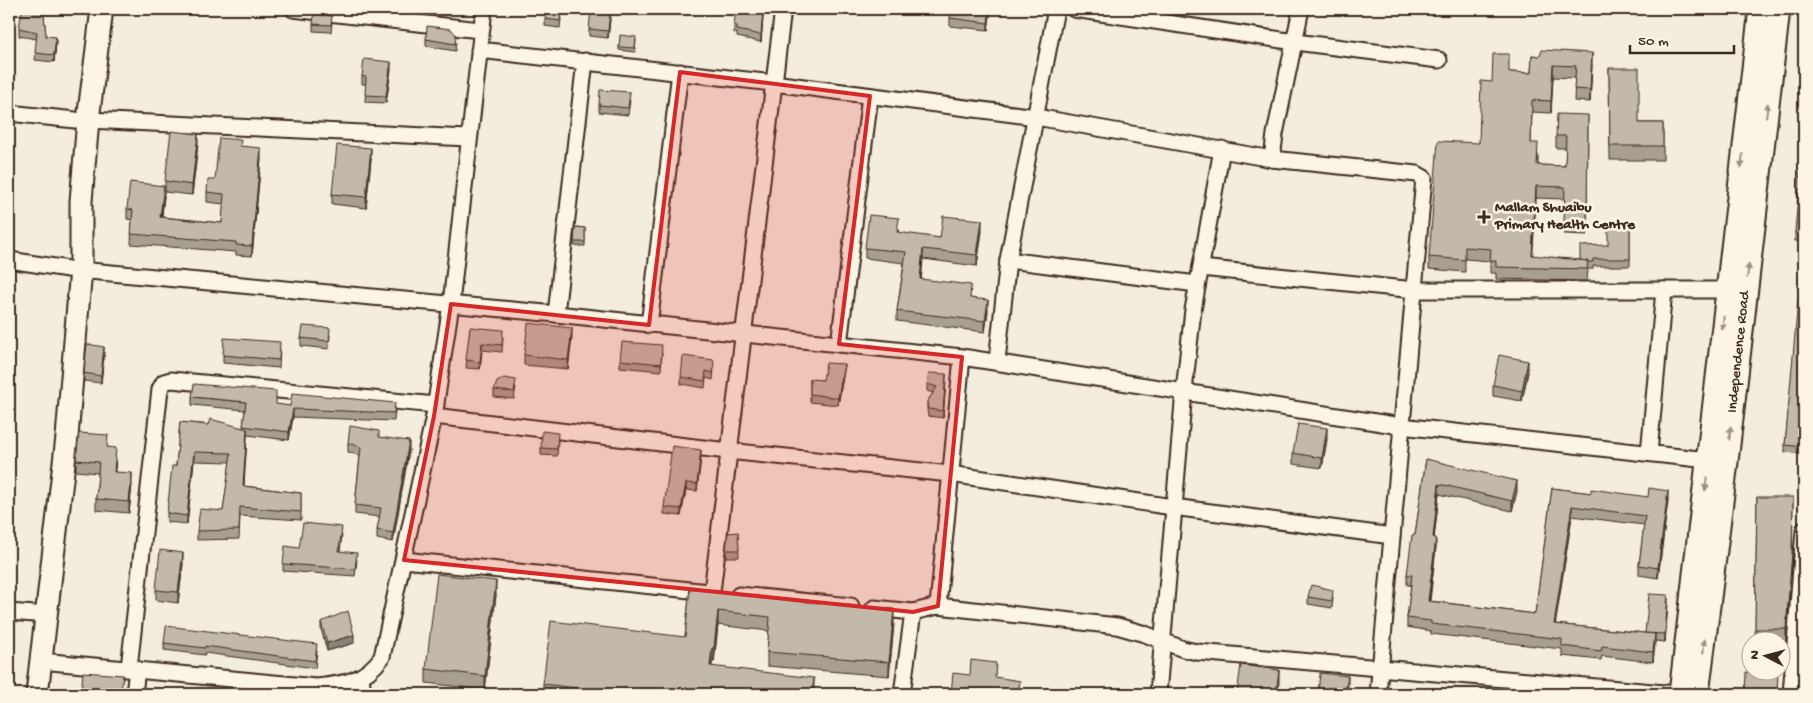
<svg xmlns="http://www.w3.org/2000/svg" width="1813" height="703" font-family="'Gochi Hand',sans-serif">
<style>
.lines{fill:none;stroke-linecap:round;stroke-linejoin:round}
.street-casing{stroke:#3b2a1e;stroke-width:19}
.secondary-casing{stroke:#3b2a1e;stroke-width:25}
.street{stroke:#fcf5e5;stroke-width:15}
.secondary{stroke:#fcf5e5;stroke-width:21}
.wall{fill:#a89f92;stroke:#3b2a1e}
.shaded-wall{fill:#888277;stroke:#3b2a1e}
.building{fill:#c3b9aa;stroke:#3b2a1e}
.oneway{fill:#9c9082}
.marked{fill:#d62828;fill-opacity:0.2;stroke:#d62828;stroke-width:4;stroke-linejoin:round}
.poi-dot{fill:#3b2a1e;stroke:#fcf5e5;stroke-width:2}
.labels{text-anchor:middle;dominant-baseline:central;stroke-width:5;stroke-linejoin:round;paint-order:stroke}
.poi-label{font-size:15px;font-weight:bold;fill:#3b2a1e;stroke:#fcf5e5;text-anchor:start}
.street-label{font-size:15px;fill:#3b2a1e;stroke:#fcf5e5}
</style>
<rect width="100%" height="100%" fill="#f4eddd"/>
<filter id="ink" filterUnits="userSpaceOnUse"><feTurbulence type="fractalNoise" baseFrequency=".02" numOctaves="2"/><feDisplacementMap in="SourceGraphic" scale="10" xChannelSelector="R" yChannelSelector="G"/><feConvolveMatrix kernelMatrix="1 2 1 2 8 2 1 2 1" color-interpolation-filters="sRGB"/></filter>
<g filter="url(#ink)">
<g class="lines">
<defs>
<g id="street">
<path d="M293 9 480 30"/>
<path d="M1074 9 1295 42 1439 60"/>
<path d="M479 50 773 83 1036 117 1272 159 1417 174 1424 178 1378 694"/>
<path d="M9 113 75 120"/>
<path d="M88 120 468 138"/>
<path d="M1272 159 1275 134 1301 9"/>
<path d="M9 260 68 269 556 314 962 357 1401 426 1717 461"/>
<path d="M1008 260 1197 284"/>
<path d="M1201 268 1415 290H1726"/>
<path d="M556 314 585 61"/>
<path d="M649 325 680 72"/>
<path d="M839 344 870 96"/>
<path d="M997 361 1008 260 1056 9"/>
<path d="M434 416 728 451 950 474 1173 507 1392 536"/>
<path d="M1649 453 1664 290"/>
<path d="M404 560 709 592"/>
<path d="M712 592 783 9"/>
<path d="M739 595 851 606"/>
<path d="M938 606 962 357"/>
<path d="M874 608 913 612 938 606 1117 626 1145 634 1183 649 1197 652 1676 694"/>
<path d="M9 612 35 614"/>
<path d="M41 661 316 687C344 684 364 682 382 657L434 416 451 304 484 9"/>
<path d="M129 668 160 389 164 382 171 380 436 405"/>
<path d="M361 677 363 694"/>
<path d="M134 694 137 669"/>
<path d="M902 694 913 612"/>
<path d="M1158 694 1184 391 1193 310 1222 149"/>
<path d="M1791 694 1804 530"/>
</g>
<g id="secondary">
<path d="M37 694 67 437 81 269V201L88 120 102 9"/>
<path d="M1680 694 1760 9"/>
<path d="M1698 694 1727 462 1779 9"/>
</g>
</defs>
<use href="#street" class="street-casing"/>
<use href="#secondary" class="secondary-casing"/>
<use href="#street" class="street"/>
<use href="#secondary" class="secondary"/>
</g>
<g class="wall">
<path d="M562 9 560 28 545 26V19Z"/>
<path d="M990 15 988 30 950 26V18Z"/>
<path d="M44 16 46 36 56 44 54 62 35 60 37 39 19 36V28Z"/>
<path d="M763 17 761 42 737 37V33H734V25Z"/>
<path d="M610 19 608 38 589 36V29Z"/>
<path d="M332 23 331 32 313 31V24Z"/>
<path d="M426 39 456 42 455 51 426 46Z"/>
<path d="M636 40 635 52 619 50V47Z"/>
<path d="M1532 55 1592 65 1590 102 1574 101 1575 78 1553 77 1551 113 1532 112 1531 143 1538 155V165L1565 166 1566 148H1556V136L1588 115 1587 235 1564 234 1565 199 1536 198 1532 256 1580 260 1608 245 1630 221V266H1593V269H1588L1587 281 1496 279V273H1490V261L1465 259V272L1429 269V257L1479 143 1492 82 1509 72 1531 73Z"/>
<path d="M1609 68 1639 123H1663V160H1610Z"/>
<path d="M391 69 386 103 365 102 366 84H362V76Z"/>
<path d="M630 100 628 115 599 112V105Z"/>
<path d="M198 144 192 195 165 192V181Z"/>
<path d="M241 146 261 158 252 256 236 255V252L131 244 132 220 127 219V209L164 196 162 217 222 223 224 204 207 202V192Z"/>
<path d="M1804 146V242L1795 241V233Z"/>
<path d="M371 159 366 208 332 204V194Z"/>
<path d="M575 227 585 228V246H574Z"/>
<path d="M899 229 898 233 940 238 982 231 977 266 923 259 921 280 971 298 988 311 985 332 897 321V311L904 263 865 258V248Z"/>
<path d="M1804 256V454L1785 452V445Z"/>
<path d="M470 327 503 337 502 352 482 350 480 369 466 368Z"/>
<path d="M330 335 329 349 301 346V338Z"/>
<path d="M572 337 568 369 524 365V355Z"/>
<path d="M280 349 279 368 223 363V355Z"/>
<path d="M662 353 661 371 620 367V360Z"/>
<path d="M104 355 101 383 84 381V373Z"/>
<path d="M714 367 713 380 706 378 705 388 681 384V377Z"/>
<path d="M844 371 838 405 810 402V379L823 380Z"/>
<path d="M1528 372 1522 401 1493 396V385Z"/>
<path d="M946 381 943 418 928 416 927 409V402L933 393 927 391V384Z"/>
<path d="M516 387 514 399 494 397V390Z"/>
<path d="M192 397 290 406 395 411 394 421 293 417 289 440 247 435 244 486 301 493V520L240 516 239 539 197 540V531L223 511 230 462 194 461 187 524 167 522V513L176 466 180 422 243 428 245 410 192 405Z"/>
<path d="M379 437 409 450 393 542 377 539V530L380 517 355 514V505L360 456 348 452V443Z"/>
<path d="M1327 439 1322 468 1293 464V453Z"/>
<path d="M558 440 557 456 541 455V448Z"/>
<path d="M108 447 116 458 115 472 132 484 129 513 96 510V499L98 473 76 471V460Z"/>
<path d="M701 457 697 491 686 490 681 516 664 514V507Z"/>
<path d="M1426 459 1517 491 1512 511 1439 494 1434 538 1436 547 1430 601 1535 614 1552 488 1591 493 1668 500 1658 578 1639 575V565L1644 525 1572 516 1555 624 1645 633 1668 602 1665 642 1655 641 1653 662 1602 656 1601 660 1562 656V649L1431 634V631L1407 627V618L1411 585H1407V575L1415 535Z"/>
<path d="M1757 497 1792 567 1786 643H1780V640H1755Z"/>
<path d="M738 532 739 557H726V550Z"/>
<path d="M342 535 340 551 357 560 355 576 283 571V564L299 548Z"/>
<path d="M183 564 178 603 156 600V590Z"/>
<path d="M690 588 759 598 894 623 889 676 767 666V652L769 631 718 625 714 662H712V667L813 694H543V684L685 637Z"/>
<path d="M496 595 485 690 426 683V669Z"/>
<path d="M1308 597H1333L1332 608 1308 604Z"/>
<path d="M321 622 354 643 327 651 321 629Z"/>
<path d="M164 643 317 651 315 668 205 653V655L164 650Z"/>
</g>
<g class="shaded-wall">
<path d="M990 9V15L988 30V23Z"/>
<path d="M763 10V17L761 42V35Z"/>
<path d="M610 12V19L608 38V31Z"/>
<path d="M56 37V44L54 62V55Z"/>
<path d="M1592 53V65L1590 102V90Z"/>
<path d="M391 62V69L386 103V96Z"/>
<path d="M1553 65V77L1551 113V101Z"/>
<path d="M198 134V144L192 195V185Z"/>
<path d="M261 148V158L252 256V246Z"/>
<path d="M371 148V159L366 208V197Z"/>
<path d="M164 186V196L160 227V217Z"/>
<path d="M1536 186V198L1532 267V255Z"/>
<path d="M982 220V231L977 266V255Z"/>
<path d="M923 249V259L920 290V279Z"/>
<path d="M988 300V311L985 332V321Z"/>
<path d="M572 328V337L568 369V360Z"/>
<path d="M482 343V350L480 369V362Z"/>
<path d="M104 347V355L101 383V376Z"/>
<path d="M1528 361V372L1522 401V391Z"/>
<path d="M844 364V371L838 405V398Z"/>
<path d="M946 374V381L943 418V411Z"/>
<path d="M293 409V417L289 440V432Z"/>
<path d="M1327 428V439L1322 468V458Z"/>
<path d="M247 429V438L243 495V486Z"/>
<path d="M409 441V450L393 542V533Z"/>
<path d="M701 450V457L697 491V484Z"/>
<path d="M194 452V461L187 524V516Z"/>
<path d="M132 473V484L129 513V502Z"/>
<path d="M1517 481V491L1512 511V501Z"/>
<path d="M686 483V490L681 516V509Z"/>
<path d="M1439 484V494L1433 547V537Z"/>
<path d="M1668 491V500L1658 578V568Z"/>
<path d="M1793 497 1792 567 1786 643V629Z"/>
<path d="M1572 506V516L1554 633V624Z"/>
<path d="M1436 538V547L1428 611V601Z"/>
<path d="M183 553V564L178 603V592Z"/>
<path d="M496 581V595L485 690V676Z"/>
<path d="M1668 595V602L1665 642V634Z"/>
<path d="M894 609V623L889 676V662Z"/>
<path d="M718 611V625L714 662V648Z"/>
<path d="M1655 634V644L1653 662V652Z"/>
<path d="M354 635V643L327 651V643Z"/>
<path d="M712 648V662L710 680V666Z"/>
<path d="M1279 670V684L1278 694H1276Z"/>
<path d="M1348 676V687L1347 694H1345Z"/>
<path d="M814 678V692L813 694H812Z"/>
</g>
<g class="building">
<path d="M23 9H44V15L46 36 56 37 54 55 35 53 37 32 19 28 22 10Z"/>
<path d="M546 9H561L560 21 545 19Z"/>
<path d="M736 9H753L763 10 761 35 737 30V26L734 25Z"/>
<path d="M951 9H990L988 23 950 18Z"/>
<path d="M591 10 610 12 608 31 589 29Z"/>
<path d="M314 14 332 16 331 25 313 24Z"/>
<path d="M427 26 451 29 456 35 455 44 426 39Z"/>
<path d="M620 35 636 37 635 48 619 47Z"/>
<path d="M1542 50 1592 53 1590 90 1574 89 1576 66 1553 65 1551 101 1532 100 1531 143H1538L1537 165 1565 166 1566 136H1556L1557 114 1588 115 1587 223 1564 222 1565 187 1536 186 1532 255 1588 261 1587 269 1496 267V261H1490L1491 249 1465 247V260L1429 257 1438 141 1479 143 1481 81 1492 82 1493 54H1509V72L1531 73 1532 55 1540 56Z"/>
<path d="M364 59 391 62 386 96 365 95 366 77 362 76Z"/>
<path d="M1609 68H1639V123H1663V146H1610Z"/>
<path d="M600 90 630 92 628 108 599 105Z"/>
<path d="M171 131 198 134 192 185 165 181Z"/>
<path d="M219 138 241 140 240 146 261 148 252 246 236 245V242L131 234 133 210 127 209 130 182 164 186 160 217 222 223 224 194 207 192 208 180H215Z"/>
<path d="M337 145 371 148 366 197 332 194Z"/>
<path d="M1802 146H1804V234L1795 233Z"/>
<path d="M869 215 899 218 897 232 940 238 943 216 982 220 977 255 923 249 920 279 971 285 970 298 988 300 985 321 897 311 906 252 865 248Z"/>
<path d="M1608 221H1630V259H1593V262H1588V261L1580 260V246L1608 245Z"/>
<path d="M575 227 585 228V242H574Z"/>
<path d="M1802 256H1804V447L1785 445Z"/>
<path d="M528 323 572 328 568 360 524 355Z"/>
<path d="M303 326 330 328 329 341 301 338Z"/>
<path d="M470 327 503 330 502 345 482 343 480 362 466 360Z"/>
<path d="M224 338 280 342 279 360 223 355Z"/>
<path d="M622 342 662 345 661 364 620 360Z"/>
<path d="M87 344 104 347 101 376 84 373Z"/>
<path d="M1499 355 1528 361 1522 391 1493 385Z"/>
<path d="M683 356 714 360 713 373 706 371 705 381 681 377Z"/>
<path d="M826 363 844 364 838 398 810 394V379L823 380Z"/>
<path d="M929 373 946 374 943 411 928 409 927 402 937 387 927 384Z"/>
<path d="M504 378 516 380 514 392 494 390 497 382Z"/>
<path d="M194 384 276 391V404L290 406 292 393 395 403 394 413 293 409 289 432 243 426 246 402 192 397Z"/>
<path d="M210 419 247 429 243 486 301 493V512L240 507 239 530 197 531 200 509 223 511 231 453 194 452 187 516 167 513 172 466H176L180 422 208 425Z"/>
<path d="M1298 424 1327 428 1322 458 1293 453Z"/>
<path d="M350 426 379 431V437L409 441 393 533 377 530 381 508 355 505 361 447 348 443Z"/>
<path d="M542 431 558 433 557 449 541 448Z"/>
<path d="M79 433 108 435 107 447 116 448 114 472 132 473 129 502 96 499 99 462 76 460Z"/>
<path d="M672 446 701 450 697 484 686 483 681 509 664 507Z"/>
<path d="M1426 459 1517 481 1512 501 1439 484 1433 537 1436 538 1428 601 1535 614 1552 488 1591 493V489L1648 497 1649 488 1668 491 1658 568 1639 565 1645 516 1572 506 1554 624 1655 634 1653 652 1602 646 1601 651 1562 646V639L1431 624V621L1407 618 1412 575H1407L1412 535H1415Z"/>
<path d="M1757 497H1793L1792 553 1786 629H1755Z"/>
<path d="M303 523 342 527 339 551 357 553 355 569 283 564 285 546 299 548Z"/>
<path d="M738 532 739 550H726L728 533Z"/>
<path d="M160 550 183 553 178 592 156 590Z"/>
<path d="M437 574 496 581 485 676 426 669Z"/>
<path d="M1311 585 1333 590 1332 601 1308 597Z"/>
<path d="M690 588 759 596 758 598 894 609 889 662 767 652 770 617 718 611 714 648H712L710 666 814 678 812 694H626L543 684 551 621 685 637Z"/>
<path d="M1649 594 1668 595 1665 634 1645 633Z"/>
<path d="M348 611 354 635 327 643 321 622Z"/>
<path d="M166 626 317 644 315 661 205 646V648L164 643Z"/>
<path d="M971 660 996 663 995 677 1020 681 1018 694H951L953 673 970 675Z"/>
<path d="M1241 665 1279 670 1276 694H1237Z"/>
<path d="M83 672 123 675 121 694H81Z"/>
<path d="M1746 672 1778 673 1777 694H1745Z"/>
<path d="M1320 673 1348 676 1345 694H1318Z"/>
<path d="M1802 674 1804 675V694H1801Z"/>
<path d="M1486 690 1539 694H1486Z"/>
</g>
<defs><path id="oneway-solid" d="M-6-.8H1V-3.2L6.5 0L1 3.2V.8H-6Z" transform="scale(1.25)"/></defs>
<g class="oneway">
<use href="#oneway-solid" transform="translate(1767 110) rotate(-83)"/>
<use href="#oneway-solid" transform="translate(1742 161) rotate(97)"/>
<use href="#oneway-solid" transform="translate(1748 271) rotate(-83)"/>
<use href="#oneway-solid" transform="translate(1723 323) rotate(96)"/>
<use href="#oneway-solid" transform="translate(1730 433) rotate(-84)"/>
<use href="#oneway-solid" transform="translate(1706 484) rotate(97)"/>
<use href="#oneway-solid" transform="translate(1704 646) rotate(-83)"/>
</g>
</g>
<path class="marked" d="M680 72 870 96 839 344 962 357 938 606 913 612 404 560 434 416 451 304 649 325Z"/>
<path class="poi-dot" d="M1481.5 209.5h5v5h5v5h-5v5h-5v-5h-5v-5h5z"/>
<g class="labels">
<g class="poi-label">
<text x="1495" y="208">Mallam Shuaibu<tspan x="1495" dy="17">Primary Health Centre</tspan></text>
</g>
<g class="street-label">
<text transform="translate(1739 352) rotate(-84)">Independence Road</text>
</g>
</g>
<rect width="1813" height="703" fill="none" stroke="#fcf5e5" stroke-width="30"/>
<rect x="15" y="15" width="1783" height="673" fill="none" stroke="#3b2a1e" stroke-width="2" filter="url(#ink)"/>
<g transform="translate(1766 656) rotate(276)"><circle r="24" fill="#fcf5e5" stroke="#afa495"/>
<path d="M0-4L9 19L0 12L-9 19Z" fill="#3b2a1e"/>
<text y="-8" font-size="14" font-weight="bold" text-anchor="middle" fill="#3b2a1e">N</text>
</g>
<path d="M1630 45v8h104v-8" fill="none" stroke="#3b2a1e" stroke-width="2.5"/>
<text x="1638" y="45" font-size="15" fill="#3b2a1e" stroke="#fcf5e5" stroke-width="4" paint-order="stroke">50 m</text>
</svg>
